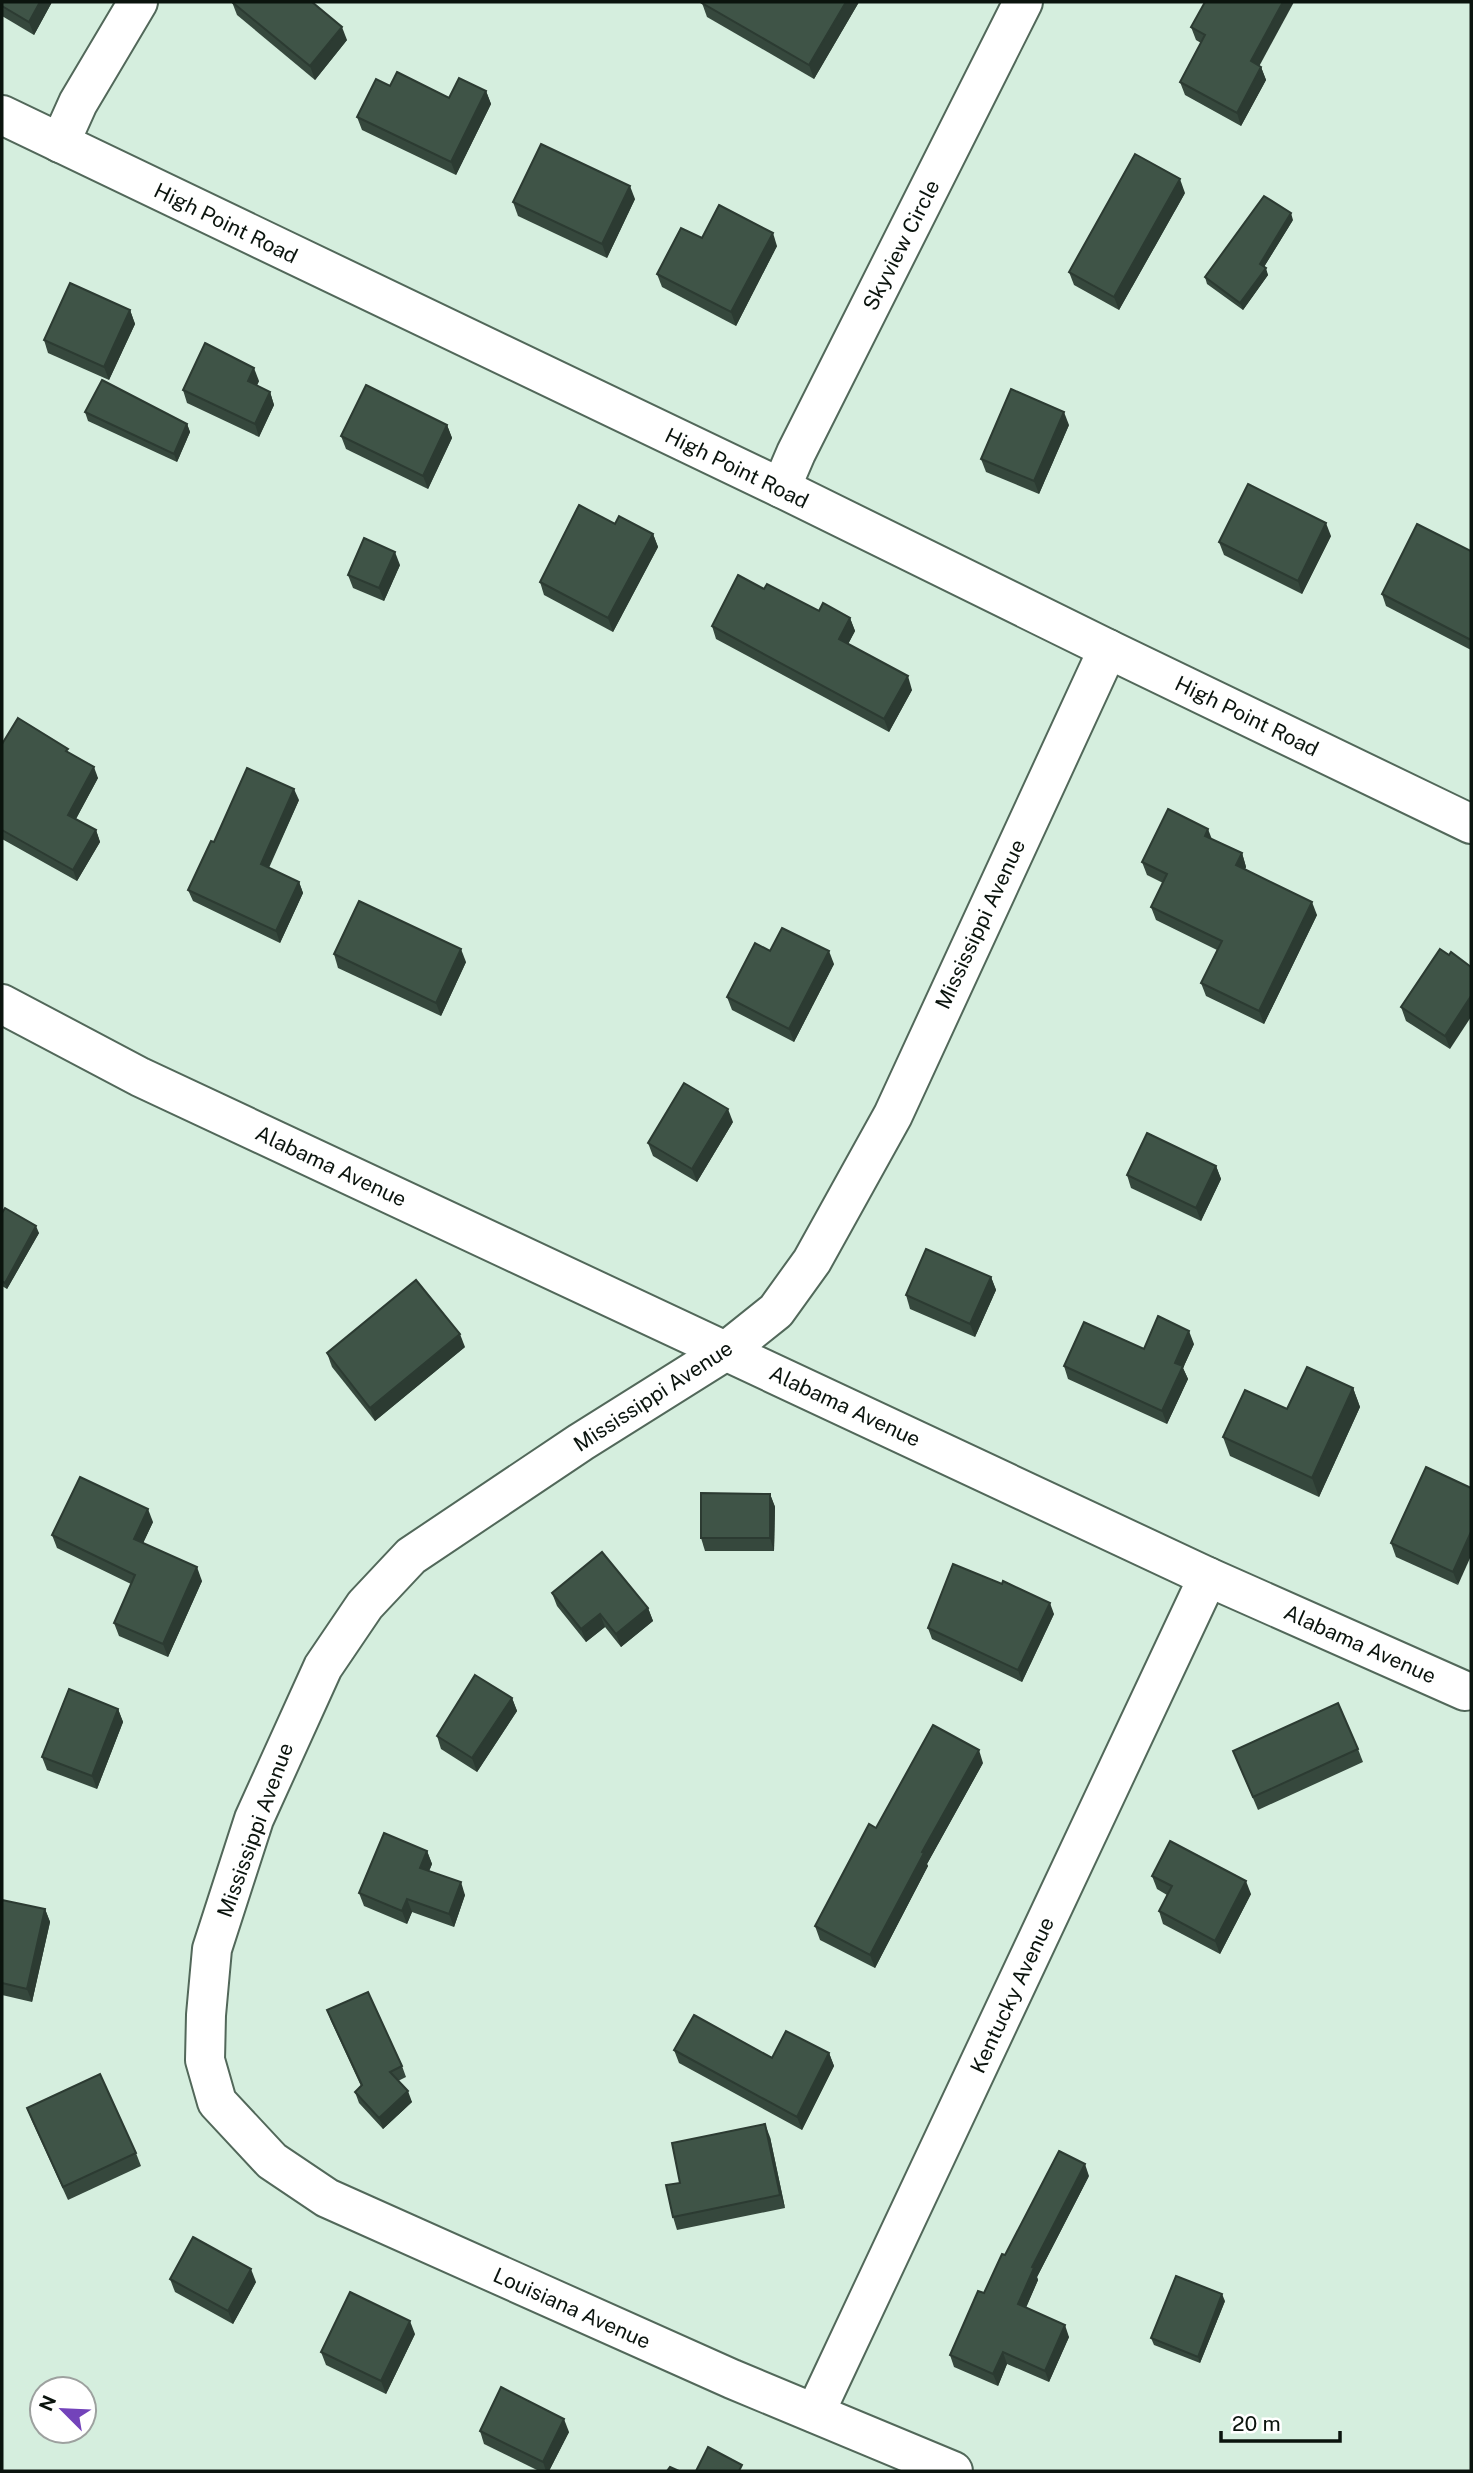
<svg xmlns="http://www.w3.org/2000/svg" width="1473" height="2473" font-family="'Public Sans',sans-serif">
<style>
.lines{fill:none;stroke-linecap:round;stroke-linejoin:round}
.street-casing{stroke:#52685a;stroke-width:42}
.street{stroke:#fff;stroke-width:38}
.wall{fill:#36483d}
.shaded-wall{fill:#2c3b32}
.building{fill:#3f5447;stroke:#2c3b32;stroke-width:2}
.labels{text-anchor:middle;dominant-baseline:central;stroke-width:7;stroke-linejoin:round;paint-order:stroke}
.street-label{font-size:21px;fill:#0b140e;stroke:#fff}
</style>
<rect width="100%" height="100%" fill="#d5eede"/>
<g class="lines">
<defs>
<g id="street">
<path d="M2 115 781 488 1108 649 1471 824"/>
<path d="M60 143 78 103 138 2"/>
<path d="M781 488 796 453 1023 2"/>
<path d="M2 1004 140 1077 1208 1577 1465 1691"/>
<path d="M815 2413 1208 1577"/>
<path d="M953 2471 732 2379 327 2198 272 2161 217 2102 205 2060 206 2015 212 1949 254 1819 323 1667 365 1605 411 1556 581 1442 726 1351 776 1311 812 1261 893 1115 1108 649"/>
</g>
</defs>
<use href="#street" class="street-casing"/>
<use href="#street" class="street"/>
</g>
<g class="wall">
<path d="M2 2H52L34 35 2 16Z"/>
<path d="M232 2 347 40 315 80 237 15Z"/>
<path d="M859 2 814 79 707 17 702 3Z"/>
<path d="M1191 27 1261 67 1266 80 1241 126 1185 95 1180 82 1201 43 1196 40Z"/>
<path d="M390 86 449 98 486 91 491 104 456 175 362 130 357 117Z"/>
<path d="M1185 193 1119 310 1074 285 1069 272Z"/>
<path d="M635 199 607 258 518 216 513 202Z"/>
<path d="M1293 220 1264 267 1268 275 1243 310 1207 284 1205 277Z"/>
<path d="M702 238 777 246 736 326 662 287 657 274Z"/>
<path d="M130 310 135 324 109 380 48 353 44 340Z"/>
<path d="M259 381 257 385 270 392 274 405 259 437 187 403 183 390Z"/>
<path d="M85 412 187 424 190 432 177 462 88 421Z"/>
<path d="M447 425 452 438 428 489 346 449 341 436Z"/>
<path d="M1069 425 1039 494 986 472 981 459Z"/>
<path d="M615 524 653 534 658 547 613 632 544 595 540 582Z"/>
<path d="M1331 536 1302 594 1224 555 1219 542Z"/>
<path d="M1471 551V650L1386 606 1382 594Z"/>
<path d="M400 565 384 601 353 588 348 575Z"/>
<path d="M764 589 819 611 850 618 855 631 848 644 912 690 889 732 716 639 712 626Z"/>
<path d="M2 744 69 753 98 778 76 819 96 830 100 842 77 881 2 839Z"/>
<path d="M299 800 269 868 299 882 303 893 280 943 193 901 188 890 214 842Z"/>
<path d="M1212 839 1242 853 1246 867 1245 869 1317 915 1264 1024 1206 996 1201 983 1217 950 1156 920 1151 907 1163 883 1147 875 1142 862Z"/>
<path d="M1440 949 1450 1049 1406 1021 1401 1007Z"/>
<path d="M770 951 834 964 794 1042 732 1010 727 997Z"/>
<path d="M334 954 466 962 441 1016 338 968Z"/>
<path d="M733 1122 697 1182 653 1156 648 1143Z"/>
<path d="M1216 1166 1221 1179 1201 1221 1131 1188 1127 1175Z"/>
<path d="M2 1213 39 1233 7 1289 2 1286Z"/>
<path d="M991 1277 996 1290 975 1337 910 1309 906 1295Z"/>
<path d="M1194 1344 1183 1368 1188 1379 1167 1424 1068 1379 1064 1366 1144 1349Z"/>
<path d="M465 1347 375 1421 332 1367 327 1353Z"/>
<path d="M1353 1388 1360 1407 1319 1497 1230 1456 1223 1437 1287 1409Z"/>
<path d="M1426 1467 1458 1585 1396 1557 1391 1543Z"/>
<path d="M770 1494 775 1507 774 1551H705L701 1538Z"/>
<path d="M153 1522 143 1543 202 1581 168 1657 119 1636 114 1623 131 1584 57 1548 52 1535Z"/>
<path d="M1002 1584 1054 1614 1022 1682 932 1639 928 1628Z"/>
<path d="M552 1593 648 1608 653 1621 621 1647 605 1627 586 1642 557 1606Z"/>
<path d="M512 1698 517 1711 477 1772 441 1749 437 1736Z"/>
<path d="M118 1709 123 1722 97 1789 47 1770 42 1757Z"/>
<path d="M1358 1749 1363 1762 1258 1810 1233 1751Z"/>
<path d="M983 1763 927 1864 928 1866 875 1968 820 1940 815 1926 876 1828Z"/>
<path d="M427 1851 432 1864 429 1871 465 1895 454 1927 412 1912 407 1924 364 1906 359 1893Z"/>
<path d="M1152 1876 1251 1894 1220 1954 1163 1924 1159 1911 1167 1895 1157 1889Z"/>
<path d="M2 1900 45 1909 50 1922 32 2002 2 1995Z"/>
<path d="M327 2010 402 2066 406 2077 398 2081 412 2102 383 2129 359 2103 355 2092 361 2086 331 2021Z"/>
<path d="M674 2050 772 2058 829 2053 834 2066 802 2130 679 2063Z"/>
<path d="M27 2108 136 2153 141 2166 68 2200 32 2121Z"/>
<path d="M770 2137 785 2208 677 2230 673 2217 680 2183Z"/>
<path d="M1089 2176 1037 2277 1038 2280 1026 2308 1069 2337 1049 2382 1007 2364 998 2386 954 2367 950 2355 1005 2255Z"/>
<path d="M170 2279 256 2282 233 2324 175 2292Z"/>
<path d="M1225 2301 1200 2363 1154 2345 1151 2338Z"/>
<path d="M415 2334 386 2394 326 2365 321 2352Z"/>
<path d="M480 2431 569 2432 549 2471H539L484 2444Z"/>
</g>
<g class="shaded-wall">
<path d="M40 2H52L34 35 29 22Z"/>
<path d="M846 2H859L814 79 809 65Z"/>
<path d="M1283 2H1294L1255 74 1251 61Z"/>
<path d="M342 27 347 40 315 80 310 66Z"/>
<path d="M1261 67 1266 80 1241 126 1237 113Z"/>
<path d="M486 91 491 104 456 175 451 162Z"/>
<path d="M1180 179 1185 193 1119 310 1114 297Z"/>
<path d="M630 186 635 199 607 258 602 244Z"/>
<path d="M1291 213 1293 220 1262 270 1260 264Z"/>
<path d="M773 233 777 246 736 326 731 312Z"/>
<path d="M1266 268 1268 275 1243 310 1240 303Z"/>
<path d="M130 310 135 324 109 380 104 367Z"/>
<path d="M254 368 259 381 253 394 248 381Z"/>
<path d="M270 392 274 405 259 437 255 424Z"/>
<path d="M1064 412 1069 425 1039 494 1034 481Z"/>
<path d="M187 424 190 432 177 462 174 454Z"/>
<path d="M447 425 452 438 428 489 423 476Z"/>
<path d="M1326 523 1331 536 1302 594 1298 581Z"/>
<path d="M653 534 658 547 613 632 608 618Z"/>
<path d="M395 552 400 565 384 601 379 588Z"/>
<path d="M850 618 855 631 844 652 839 639Z"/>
<path d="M908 676 912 690 889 732 884 719Z"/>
<path d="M94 767 98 778 72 826 68 815Z"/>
<path d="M294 789 299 800 265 875 261 864Z"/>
<path d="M1208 829 1213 842 1205 836Z"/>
<path d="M96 830 100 842 77 881 73 870Z"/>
<path d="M1242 853 1246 867 1241 878 1236 865Z"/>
<path d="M299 882 303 893 280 943 276 931Z"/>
<path d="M1312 902 1317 915 1264 1024 1259 1011Z"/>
<path d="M461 949 466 962 441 1016 436 1003Z"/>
<path d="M829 951 834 964 794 1042 789 1029Z"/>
<path d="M1471 996V1017L1450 1049 1445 1036Z"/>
<path d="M728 1109 733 1122 697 1182 692 1169Z"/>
<path d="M1216 1166 1221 1179 1201 1221 1196 1208Z"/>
<path d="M36 1226 39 1233 7 1289 5 1283Z"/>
<path d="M991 1277 996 1290 975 1337 970 1324Z"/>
<path d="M1189 1331 1194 1344 1183 1368 1188 1379 1167 1424 1162 1411 1175 1363Z"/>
<path d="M460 1334 465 1347 375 1421 370 1408Z"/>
<path d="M1353 1388 1360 1407 1319 1497 1312 1478Z"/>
<path d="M770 1494 775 1507 774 1551 770 1538Z"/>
<path d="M148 1509 153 1522 139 1552 134 1539Z"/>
<path d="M1471 1532V1556L1458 1585 1453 1572Z"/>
<path d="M197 1567 202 1581 168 1657 163 1644Z"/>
<path d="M1050 1603 1054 1614 1022 1682 1018 1670Z"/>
<path d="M648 1608 653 1621 621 1647 616 1634Z"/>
<path d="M600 1614 605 1627 586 1642 581 1629Z"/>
<path d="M512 1698 517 1711 477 1772 472 1758Z"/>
<path d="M118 1709 123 1722 97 1789 92 1776Z"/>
<path d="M979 1750 983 1763 927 1864 928 1866 875 1968 870 1955 922 1852Z"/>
<path d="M427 1851 432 1864 425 1881 420 1868Z"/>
<path d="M1246 1881 1251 1894 1220 1954 1215 1941Z"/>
<path d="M461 1882 465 1895 454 1927 449 1914Z"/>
<path d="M407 1899 412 1912 407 1924 402 1911Z"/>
<path d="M45 1909 50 1922 32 2002 27 1989Z"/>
<path d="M829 2053 834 2066 802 2130 797 2117Z"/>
<path d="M408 2091 412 2102 383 2129 379 2118Z"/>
<path d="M765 2124 770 2137 785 2208 780 2195Z"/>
<path d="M1085 2164 1089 2176 1037 2277 1038 2280 1022 2316 1018 2304 1032 2267Z"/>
<path d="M251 2269 256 2282 233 2324 228 2311Z"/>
<path d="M1222 2294 1225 2301 1200 2363 1198 2357Z"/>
<path d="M410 2321 415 2334 386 2394 381 2381Z"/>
<path d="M1065 2325 1069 2337 1049 2382 1045 2371Z"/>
<path d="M1003 2352 1007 2364 998 2386 993 2374Z"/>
<path d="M564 2419 569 2432 549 2471H546L543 2462Z"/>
</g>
<g class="building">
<path d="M2 2H40L29 22 2 6Z"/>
<path d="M232 2H312L342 27 310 66Z"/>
<path d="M703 2H846L809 65 702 3Z"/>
<path d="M1205 2H1283L1251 61 1261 67 1237 113 1180 82 1205 35 1191 27Z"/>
<path d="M397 72 449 98 459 78 486 91 451 162 357 117 376 79 390 86Z"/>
<path d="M541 144 630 186 602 244 513 202Z"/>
<path d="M1135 154 1180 179 1114 297 1069 272Z"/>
<path d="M1264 196 1291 213 1260 264 1266 268 1240 303 1205 277Z"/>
<path d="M719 205 773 233 731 312 657 274 681 228 702 238Z"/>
<path d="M70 283 130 310 104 367 44 340Z"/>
<path d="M205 343 254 368 248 381 270 392 255 424 183 390Z"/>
<path d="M102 380 187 424 174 454 85 412Z"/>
<path d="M366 385 447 425 423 476 341 436Z"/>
<path d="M1011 389 1064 412 1034 481 981 459Z"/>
<path d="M1248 484 1326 523 1298 581 1219 542Z"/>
<path d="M579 505 615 524 619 516 653 534 608 618 540 582Z"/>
<path d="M1417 524 1471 551V640L1382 594Z"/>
<path d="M364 538 395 552 379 588 348 575Z"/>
<path d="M738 575 764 589 767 584 819 611 823 603 850 618 839 639 908 676 884 719 712 626Z"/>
<path d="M18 718 68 749 66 751 94 767 68 815 96 830 73 870 2 830V744Z"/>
<path d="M247 768 294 789 261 864 299 882 276 931 188 890 211 841 214 842Z"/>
<path d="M1168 809 1208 829 1205 836 1242 853 1236 865 1312 902 1259 1011 1201 983 1222 941 1151 907 1167 874 1142 862Z"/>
<path d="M359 901 461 949 436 1003 334 954Z"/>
<path d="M782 928 829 951 789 1029 727 997 755 943 770 951Z"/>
<path d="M1440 949 1449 955 1451 952 1471 967V996L1445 1036 1401 1007Z"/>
<path d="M684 1083 728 1109 692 1169 648 1143Z"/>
<path d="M1147 1133 1216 1166 1196 1208 1127 1175Z"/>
<path d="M5 1208 36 1226 5 1283 2 1281V1213Z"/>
<path d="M926 1249 991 1277 970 1324 906 1295Z"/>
<path d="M416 1280 460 1334 370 1408 327 1353Z"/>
<path d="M1158 1316 1189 1331 1175 1363 1183 1366 1162 1411 1064 1366 1084 1322 1144 1349Z"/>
<path d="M1307 1367 1353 1388 1312 1478 1223 1437 1245 1390 1287 1409Z"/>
<path d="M1426 1467 1471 1488V1532L1453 1572 1391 1543Z"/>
<path d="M80 1477 148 1509 134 1539 197 1567 163 1644 114 1623 135 1575 52 1535Z"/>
<path d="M701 1493 770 1494V1538H701Z"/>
<path d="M602 1552 648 1608 616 1634 600 1614 581 1629 552 1593Z"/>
<path d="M953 1564 1002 1584 1003 1581 1050 1603 1018 1670 928 1628Z"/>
<path d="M475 1675 512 1698 472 1758 437 1736Z"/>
<path d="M69 1689 118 1709 92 1776 42 1757Z"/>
<path d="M1338 1703 1358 1749 1253 1797 1233 1751Z"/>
<path d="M933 1725 979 1750 922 1852 924 1853 870 1955 815 1926 869 1824 876 1828Z"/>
<path d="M384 1833 427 1851 420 1868 461 1882 449 1914 407 1899 402 1911 359 1893Z"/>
<path d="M1170 1841 1246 1881 1215 1941 1159 1911 1172 1886 1152 1876Z"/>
<path d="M2 1900 45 1909 27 1989 2 1983Z"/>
<path d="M368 1992 402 2066 390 2072 408 2091 379 2118 355 2092 362 2085 327 2010Z"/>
<path d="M694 2015 772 2058 786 2031 829 2053 797 2117 674 2050Z"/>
<path d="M100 2074 136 2153 63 2187 27 2108Z"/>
<path d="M765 2124 780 2195 673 2217 666 2185 680 2183 672 2143Z"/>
<path d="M1059 2151 1085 2164 1032 2267 1034 2268 1018 2304 1065 2325 1045 2371 1003 2352 993 2374 950 2355 978 2291 984 2293 1002 2254 1005 2255Z"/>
<path d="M193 2237 251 2269 228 2311 170 2279Z"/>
<path d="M1176 2276 1222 2294 1198 2357 1151 2338Z"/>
<path d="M350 2292 410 2321 381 2381 321 2352Z"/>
<path d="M501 2387 564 2419 543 2462 480 2431Z"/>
<path d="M708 2447 742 2465 739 2471H696Z"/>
<path d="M670 2467 679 2471H667Z"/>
</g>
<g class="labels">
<g class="street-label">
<text transform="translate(226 223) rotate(26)">High Point Road</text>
<text transform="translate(901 245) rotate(-63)">Skyview Circle</text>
<text transform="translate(737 468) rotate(26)">High Point Road</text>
<text transform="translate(1247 716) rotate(26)">High Point Road</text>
<text transform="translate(980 924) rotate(-65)">Mississippi Avenue</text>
<text transform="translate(331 1166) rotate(25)">Alabama Avenue</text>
<text transform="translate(653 1396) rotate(-33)">Mississippi Avenue</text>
<text transform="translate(845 1406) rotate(25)">Alabama Avenue</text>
<text transform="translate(1360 1644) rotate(24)">Alabama Avenue</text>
<text transform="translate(255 1830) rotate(-70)">Mississippi Avenue</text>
<text transform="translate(1012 1995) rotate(-65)">Kentucky Avenue</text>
<text transform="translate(572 2308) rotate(24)">Louisiana Avenue</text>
</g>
</g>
<rect width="1473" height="2473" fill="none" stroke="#0b140e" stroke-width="7"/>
<g transform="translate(63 2410) rotate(294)"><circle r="33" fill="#ffffff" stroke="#9da19f" stroke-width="2"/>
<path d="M0-5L12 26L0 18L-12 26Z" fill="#7343ba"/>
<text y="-10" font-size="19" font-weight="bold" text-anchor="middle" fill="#0b140e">N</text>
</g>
<path d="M1221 2431v10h119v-10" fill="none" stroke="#0b140e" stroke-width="3.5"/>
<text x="1232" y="2431" font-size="21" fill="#0b140e" stroke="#ffffff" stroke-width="5" paint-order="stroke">20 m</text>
</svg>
